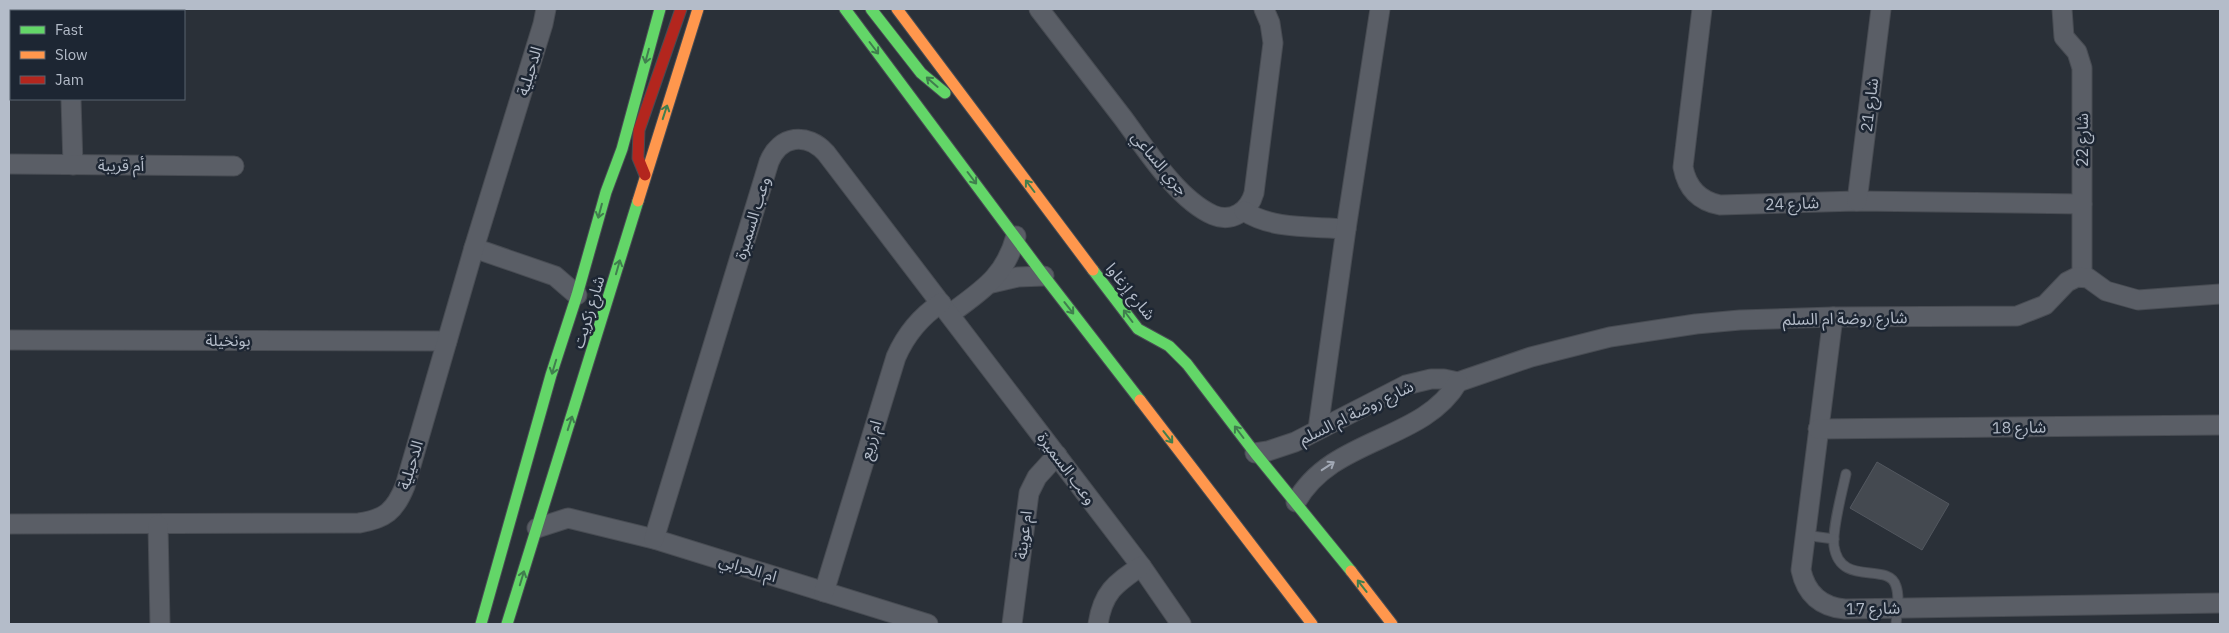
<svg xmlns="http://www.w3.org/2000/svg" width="2229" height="633" font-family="'IBM Plex Sans','Noto Sans Arabic',sans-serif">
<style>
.building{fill:#444950;stroke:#52575f}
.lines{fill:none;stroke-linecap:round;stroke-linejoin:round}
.lane-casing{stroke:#484c53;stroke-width:11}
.street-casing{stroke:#484c53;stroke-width:21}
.fast-casing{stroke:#484c53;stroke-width:13}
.slow-casing{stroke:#484c53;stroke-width:13}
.jam-casing{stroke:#484c53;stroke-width:13}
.lane{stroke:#5a5e66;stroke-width:9}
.street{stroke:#5a5e66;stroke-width:19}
.fast{stroke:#63d668;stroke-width:11}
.slow{stroke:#ff974d;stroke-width:11}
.jam{stroke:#b3261e;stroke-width:11}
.oneway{stroke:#407e4e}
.oneway2{stroke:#a2a9b5}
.labels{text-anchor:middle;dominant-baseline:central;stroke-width:5;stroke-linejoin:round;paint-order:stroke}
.street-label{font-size:16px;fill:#b4bcc9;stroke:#1d2633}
</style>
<rect width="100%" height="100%" fill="#2a3038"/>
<path class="building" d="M1877 462 1949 504 1922 550 1850 508Z"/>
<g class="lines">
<defs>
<g id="lane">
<path d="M1846 474C1842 492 1832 529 1834 546 1840 588 1889 561 1896 586 1900 597 1897 612 1896 624"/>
<path d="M1804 535 1834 539"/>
</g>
<g id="street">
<path d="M1039 9C1067 45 1095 82 1123 118 1146 149 1177 199 1213 215 1232 223 1249 211 1254 193L1273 43 1270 23 1264 9"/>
<path d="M1702 9 1683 167C1687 188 1699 201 1720 205L1857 201 2082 204"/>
<path d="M2062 9 2064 37 2077 52 2082 68V277"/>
<path d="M132 11 134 9"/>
<path d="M9 28 11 30"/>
<path d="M71 99 73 165"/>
<path d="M9 164 234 166"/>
<path d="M1857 201 1881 9"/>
<path d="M1244 211C1273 230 1312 226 1346 229"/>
<path d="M474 248 555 276 577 295"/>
<path d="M992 283 1018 277 1044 276"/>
<path d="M950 314C982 290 1005 277 1016 236"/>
<path d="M1833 317 1801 570C1806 594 1821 607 1845 609L2220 603"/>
<path d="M9 340 447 341"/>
<path d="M1318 429 1346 229 1380 9"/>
<path d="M1818 429 2220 425"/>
<path d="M1255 453 1268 451 1295 442 1406 385 1431 379H1444L1458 382 1531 357 1610 337 1696 324 1740 320 1833 317 2017 316 2045 305 2067 282 2077 277 2088 278 2106 291 2138 300 2220 294"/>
<path d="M1296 502C1332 437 1423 442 1458 382"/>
<path d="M9 524 359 523C385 519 395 511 405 486L474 248 543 24 546 9"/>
<path d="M158 525 160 624"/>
<path d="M537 528 568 518 654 539 928 624"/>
<path d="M654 539 769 162C780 135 807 132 826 153L1141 566 1181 624"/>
<path d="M824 592 896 357C906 334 920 317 941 303"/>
<path d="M1012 624 1029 493 1037 477 1057 455"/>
<path d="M1098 624C1103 592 1115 584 1141 566"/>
</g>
<g id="fast">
<path d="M845 9 1044 276 1140 400"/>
<path d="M871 9 921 73 945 93"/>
<path d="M1093 270 1138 329 1169 346 1187 364 1255 453 1351 571"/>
<path d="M481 624 551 375 577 295 606 192 622 149 660 9"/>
<path d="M507 624 638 201"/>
</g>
<g id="slow">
<path d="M897 9 1093 270"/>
<path d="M638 201 698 9"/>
<path d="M1140 400 1312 624"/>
<path d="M1351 571 1392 624"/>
</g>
<path id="jam" d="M645 175 638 158 639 130 681 9"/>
</defs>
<use href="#lane" class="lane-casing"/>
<use href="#street" class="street-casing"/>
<use href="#fast" class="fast-casing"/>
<use href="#slow" class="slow-casing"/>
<use href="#jam" class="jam-casing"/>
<use href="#lane" class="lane"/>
<use href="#street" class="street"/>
<use href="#fast" class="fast"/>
<use href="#slow" class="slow"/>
<use href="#jam" class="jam"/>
</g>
<defs><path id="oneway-shaft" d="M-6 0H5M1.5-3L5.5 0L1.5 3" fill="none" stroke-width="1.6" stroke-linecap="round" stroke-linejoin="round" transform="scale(1.25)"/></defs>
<g class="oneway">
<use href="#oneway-shaft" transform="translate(874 48) rotate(53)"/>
<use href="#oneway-shaft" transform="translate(647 56) rotate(105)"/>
<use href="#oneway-shaft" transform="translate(932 82) rotate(-139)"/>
<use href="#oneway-shaft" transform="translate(665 112) rotate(-72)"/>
<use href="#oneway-shaft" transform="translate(972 178) rotate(53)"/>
<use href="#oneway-shaft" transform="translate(1030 186) rotate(-127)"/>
<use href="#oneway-shaft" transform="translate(600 211) rotate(105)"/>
<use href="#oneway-shaft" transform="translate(618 267) rotate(-74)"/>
<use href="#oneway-shaft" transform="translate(1069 308) rotate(52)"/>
<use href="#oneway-shaft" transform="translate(1128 316) rotate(-127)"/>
<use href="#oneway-shaft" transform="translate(554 367) rotate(107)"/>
<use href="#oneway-shaft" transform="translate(570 423) rotate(-72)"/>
<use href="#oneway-shaft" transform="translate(1239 432) rotate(-127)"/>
<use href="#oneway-shaft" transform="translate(1168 437) rotate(52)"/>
<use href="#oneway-shaft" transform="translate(522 578) rotate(-73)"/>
<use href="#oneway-shaft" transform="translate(1362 586) rotate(-128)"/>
</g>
<use class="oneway2" href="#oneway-shaft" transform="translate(1328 466) rotate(-33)"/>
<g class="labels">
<g class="street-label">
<text transform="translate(529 71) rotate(-73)">الدحيلية</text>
<text transform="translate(1869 105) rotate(-83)">شارع 21</text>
<text transform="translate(2082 140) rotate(-90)">شارع 22</text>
<text transform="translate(1160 163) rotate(50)">جري الساعي</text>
<text x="121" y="165">أم قريبة</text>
<text transform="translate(1792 203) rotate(-2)">شارع 24</text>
<text transform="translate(752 218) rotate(-73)">وعب السميرة</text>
<text transform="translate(1131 291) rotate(51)">شارع إزغاوا</text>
<text transform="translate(588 312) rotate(-73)">شارع زكريت</text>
<text transform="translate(1845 318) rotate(-1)">شارع روضة ام السلم</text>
<text x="228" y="340">بونخيلة</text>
<text transform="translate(1356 412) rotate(-26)">شارع روضة ام السلم</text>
<text transform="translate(2019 427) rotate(-1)">شارع 18</text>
<text transform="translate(870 440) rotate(-73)">ام زريع</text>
<text transform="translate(410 465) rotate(-73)">الدحيلية</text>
<text transform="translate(1067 468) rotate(53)">وعب السميرة</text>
<text transform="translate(1023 535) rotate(-83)">ام عوينة</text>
<text transform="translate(748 568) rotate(17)">ام الحرابي</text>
<text transform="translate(1873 608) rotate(-1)">شارع 17</text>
</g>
</g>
<rect width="2229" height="633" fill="none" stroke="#b4bcc9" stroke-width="20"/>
<rect x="10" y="10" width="175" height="90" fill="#1d2633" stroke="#59626f"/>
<rect x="20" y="26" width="25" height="8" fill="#63d668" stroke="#59626f"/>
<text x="55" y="35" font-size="15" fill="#b4bcc9">Fast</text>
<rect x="20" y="51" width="25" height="8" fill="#ff974d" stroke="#59626f"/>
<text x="55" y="60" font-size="15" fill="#b4bcc9">Slow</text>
<rect x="20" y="76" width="25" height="8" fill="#b3261e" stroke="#59626f"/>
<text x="55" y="85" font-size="15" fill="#b4bcc9">Jam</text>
</svg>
